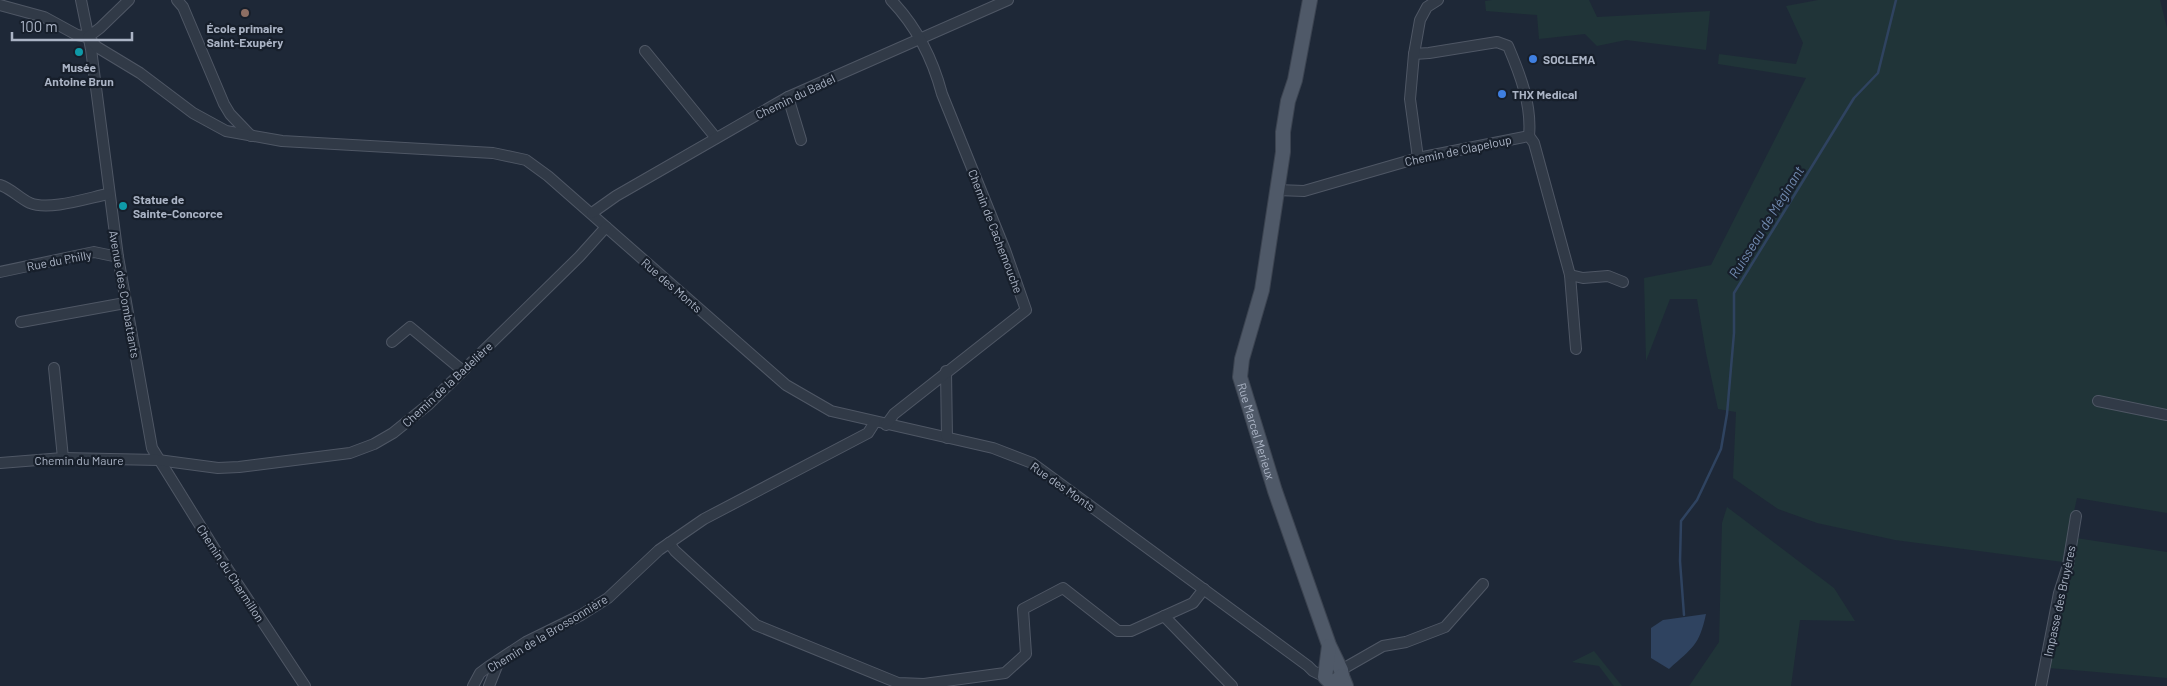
<svg xmlns="http://www.w3.org/2000/svg" width="2167" height="686" font-family="Barlow,sans-serif">
<style>
.green{fill:#203438}
.water{fill:#2f4360}
.lines{fill:none;stroke-linecap:round;stroke-linejoin:round}
.stream{stroke:#2f4360;stroke-width:2.5}
.minor-casing{stroke:#4f5765;stroke-width:12}
.major-casing{stroke:#3b4350;stroke-width:16}
.minor{stroke:#313a47;stroke-width:10}
.major{stroke:#4f5968;stroke-width:14}
.education-dot{fill:#8d6e63;stroke:#171f2b;stroke-width:2}
.culture-dot{fill:#0f9aa8;stroke:#171f2b;stroke-width:2}
.shop-dot{fill:#3f7fe0;stroke:#171f2b;stroke-width:2}
.labels{text-anchor:middle;dominant-baseline:central;stroke-width:4.5;stroke-linejoin:round;paint-order:stroke}
.poi-label{font-size:12px;font-weight:bold;fill:#abb4c5;stroke:#171f2b;text-anchor:start}
.street-label{font-size:12px;fill:#abb4c5;stroke:#171f2b}
.water-label{font-size:14px;font-style:italic;fill:#718ab0;stroke:#171f2b}
</style>
<rect width="100%" height="100%" fill="#1e2837"/>
<g class="green">
<path d="M1492 0H1589L1597 17 1710 11 1706 50 1626 40 1597 46 1585 34 1539 39 1537 15 1486 11 1485 1Z"/>
<path d="M1818 0H2160L2167 28V513L2077 498 2063 562 1895 540 1817 523 1778 509 1733 478 1736 412 1718 409 1706 353 1697 299H1670L1646 361 1644 278 1711 265 1806 78 1718 64 1719 54 1796 64 1803 43 1786 6Z"/>
<path d="M1727 507 1834 588 1855 621 1800 620 1791 686H1689L1719 642 1722 523Z"/>
<path d="M2076 538 2167 552V678L2049 668Z"/>
<path d="M1594 651 1622 686H1614L1599 666 1572 662Z"/>
</g>
<path class="water" d="M1706 614C1699 646 1693 647 1669 669L1651 658V628L1663 620Z"/>
<g class="lines">
<path class="stream" d="M1684 615 1680 561 1681 521 1697 500 1721 449 1727 414 1734 333V293L1854 98 1878 73 1896 0"/>
<defs>
<g id="minor">
<path d="M81 0 91 49 118 257 152 448 219 556 305 686"/>
<path d="M177 0 183 7 224 104 230 114 251 136"/>
<path d="M0 5 44 17 77 35 88 37"/>
<path d="M88 37 97 47 140 73 193 113 226 131 282 141 493 153 526 160 548 176 786 385 831 411 993 448 1032 463 1308 666 1313 671 1325 677"/>
<path d="M88 37 100 28 129 0"/>
<path d="M645 51 716 138"/>
<path d="M1414 54 1429 53 1497 42 1508 46C1520 74 1532 105 1529 136"/>
<path d="M788 97 801 140"/>
<path d="M1529 136 1534 143 1570 275 1576 349"/>
<path d="M1418 158 1410 99 1414 54 1420 20 1427 7 1438 0"/>
<path d="M0 185C12 189 19 198 30 203 49 211 88 198 108 194"/>
<path d="M1277 190 1304 191 1418 158 1529 136"/>
<path d="M592 213 616 196 788 97 1008 0"/>
<path d="M0 272 94 252 118 257"/>
<path d="M1570 275 1583 278 1608 276 1623 282"/>
<path d="M21 322 125 303"/>
<path d="M392 342 410 327 463 371"/>
<path d="M54 368 63 458"/>
<path d="M946 371 947 438"/>
<path d="M2098 401 2167 415"/>
<path d="M886 425 894 414 1026 310 1005 250 942 94C933 60 916 26 891 0"/>
<path d="M0 463 63 458 158 460 218 468 239 467 350 453 374 444 393 433 429 404 579 257 606 227"/>
<path d="M669 543 675 551 756 625 898 683 924 684 1005 673 1026 654 1023 609 1063 588 1118 631H1131L1193 603 1204 589"/>
<path d="M1164 616 1232 686"/>
<path d="M1341 670 1383 646 1406 642 1445 627 1483 584"/>
<path d="M473 686 480 673 488 667 526 642 581 615 608 598 659 550 704 519 868 433 875 422"/>
<path d="M489 686 497 666 495 663"/>
<path d="M2041 686 2059 593 2068 565 2076 516"/>
</g>
<g id="major">
<path id="s1" d="M1310 0 1295 80 1288 101 1283 132V152L1262 290 1242 359 1240 377 1275 491 1329 645 1341 670 1342 676 1346 686"/>
<path d="M1329 646 1325 677 1330 682H1334L1342 676"/>
</g>
</defs>
<use href="#minor" class="minor-casing"/>
<use href="#major" class="major-casing"/>
<use href="#minor" class="minor"/>
<use href="#major" class="major"/>
</g>
<circle class="education-dot" cx="245" cy="13" r="5"/>
<g class="culture-dot">
<circle cx="79" cy="52" r="5"/>
<circle cx="123" cy="206" r="5"/>
</g>
<g class="shop-dot">
<circle cx="1533" cy="59" r="5"/>
<circle cx="1502" cy="94" r="5"/>
</g>
<g class="labels">
<g class="poi-label">
<text x="245" y="28" text-anchor="middle">École primaire<tspan x="245" dy="14">Saint-Exupéry</tspan></text>
<text x="1543" y="59">SOCLEMA</text>
<text x="79" y="67" text-anchor="middle">Musée<tspan x="79" dy="14">Antoine Brun</tspan></text>
<text x="1512" y="94">THX Medical</text>
<text x="133" y="199">Statue de<tspan x="133" dy="14">Sainte-Concorce</tspan></text>
</g>
<g class="street-label">
<text transform="translate(795 96) rotate(-26)">Chemin du Badel</text>
<text transform="translate(1458 150) rotate(-12)">Chemin de Clapeloup</text>
<text transform="translate(996 231) rotate(69)">Chemin de Cachemouche</text>
<text transform="translate(59 260) rotate(-11)">Rue du Philly</text>
<text transform="translate(672 285) rotate(41)">Rue des Monts</text>
<text transform="translate(125 294) rotate(80)">Avenue des Combattants</text>
<text transform="translate(447 384) rotate(-43)">Chemin de la Badelière</text>
<text stroke="none"><textPath href="#s1" startOffset="441">Rue Marcel Merieux</textPath></text>
<text x="79" y="460">Chemin du Maure</text>
<text transform="translate(1063 486) rotate(35)">Rue des Monts</text>
<text transform="translate(231 573) rotate(57)">Chemin du Charmillon</text>
<text transform="translate(2059 601) rotate(-78)">Impasse des Bruyères</text>
<text transform="translate(547 633) rotate(-31)">Chemin de la Brossonnière</text>
</g>
<g class="water-label">
<text transform="translate(1766 222) rotate(-58)">Ruisseau de Méginant</text>
</g>
</g>
<path d="M12 32v8h120v-8" fill="none" stroke="#abb4c5" stroke-width="2.5"/>
<text x="20" y="32" font-size="15" fill="#abb4c5" stroke="#171f2b" stroke-width="4" paint-order="stroke">100 m</text>
</svg>
